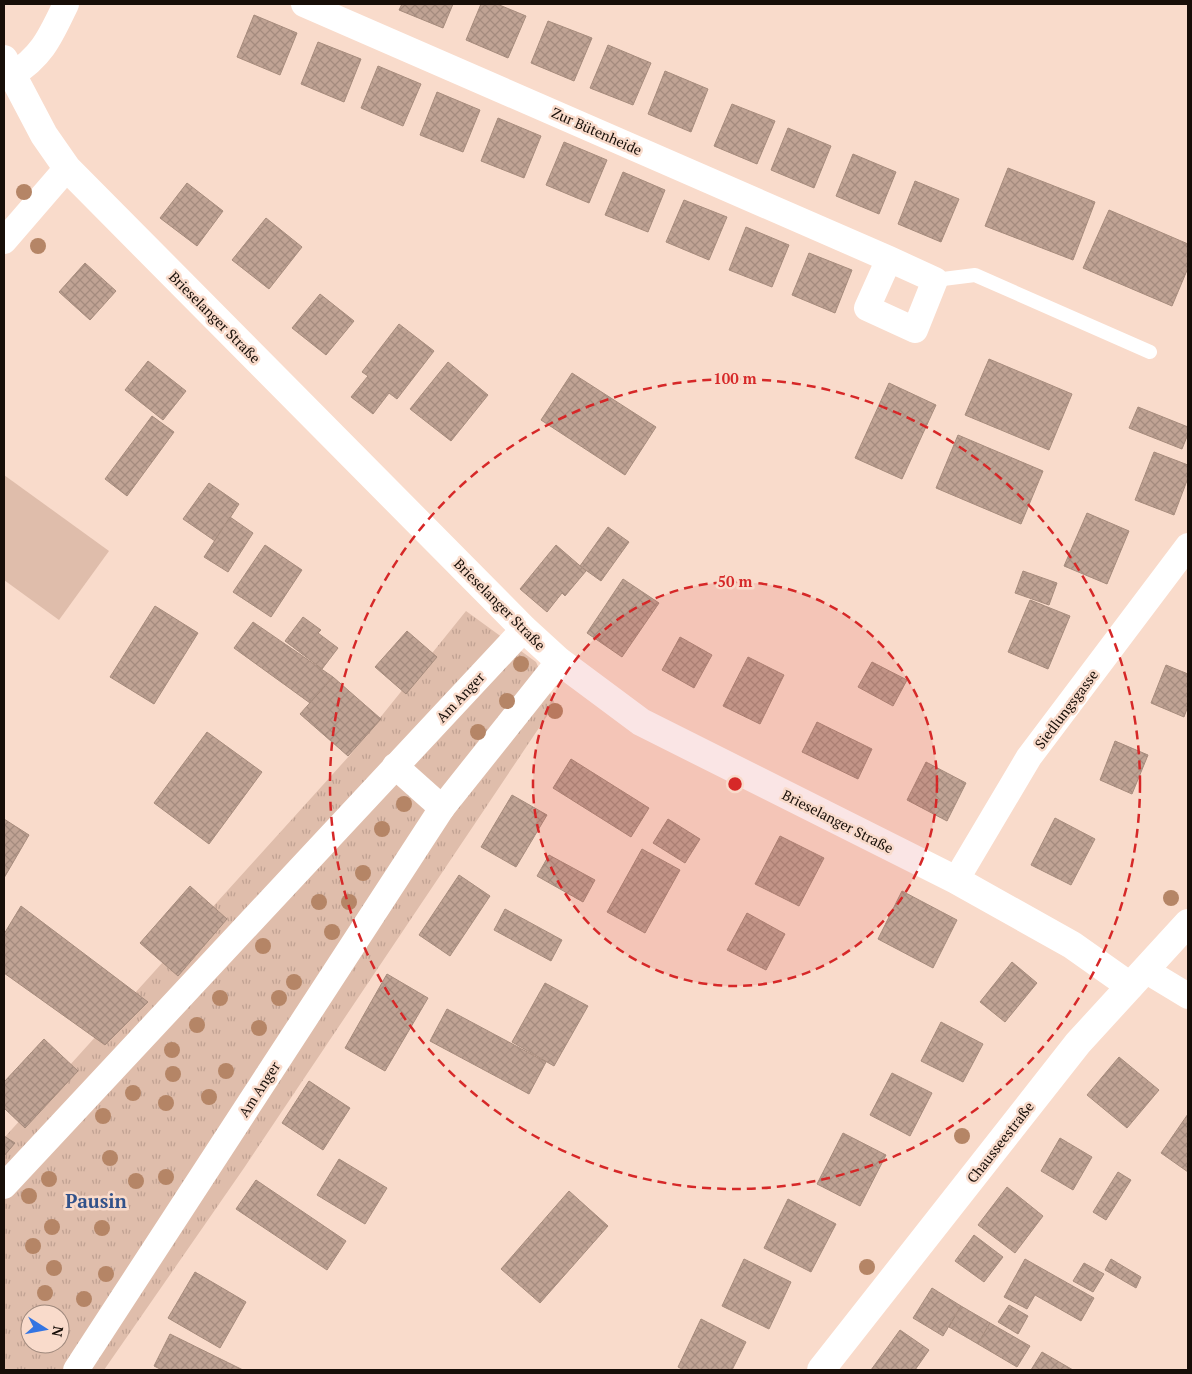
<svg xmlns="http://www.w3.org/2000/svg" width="1192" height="1374" font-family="'PT Serif',serif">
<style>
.grass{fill:url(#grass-tufts);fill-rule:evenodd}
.park{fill:#dfbdab}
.building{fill:url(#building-cross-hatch);stroke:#a78c7d}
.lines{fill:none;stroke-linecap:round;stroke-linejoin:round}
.lane{stroke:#fff;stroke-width:14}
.street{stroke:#fff;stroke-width:26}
.secondary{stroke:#fff;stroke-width:28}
.tree{fill:#b58566}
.ring{fill:none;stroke:#d62828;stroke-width:2.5;stroke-dasharray:9 6}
.labels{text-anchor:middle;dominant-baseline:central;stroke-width:5;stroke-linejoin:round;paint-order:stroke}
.street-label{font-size:14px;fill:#170e08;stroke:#f9dbcb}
.district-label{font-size:19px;font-weight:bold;fill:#32528a;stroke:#f9dbcb}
.centre{fill:#d62828;stroke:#f9dbcb;stroke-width:2.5}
.ring-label{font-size:15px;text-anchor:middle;font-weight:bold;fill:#d62828;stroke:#f9dbcb;stroke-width:5;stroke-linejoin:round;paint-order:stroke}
</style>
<defs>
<pattern id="grass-tufts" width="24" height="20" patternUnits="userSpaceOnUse" patternTransform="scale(1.25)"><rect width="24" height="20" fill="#dfbdab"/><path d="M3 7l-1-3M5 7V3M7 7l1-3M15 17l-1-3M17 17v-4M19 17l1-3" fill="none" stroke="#bfa192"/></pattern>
<pattern id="building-cross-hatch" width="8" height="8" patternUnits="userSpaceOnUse" patternTransform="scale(1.25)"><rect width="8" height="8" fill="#c0a394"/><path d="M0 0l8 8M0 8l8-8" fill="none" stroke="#a48b7e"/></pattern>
</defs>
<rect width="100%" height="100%" fill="#f9dbcb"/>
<path class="grass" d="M466 611 536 662 555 704 244 1168 104 1370H4V1138L350 755ZM30 1314H60V1344H30Z"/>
<path class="park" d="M4 475 109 551 59 620 4 580Z"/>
<g class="building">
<path d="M402 4H453L443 28 399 10Z"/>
<path d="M481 4H497L526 16 508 58 466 40Z"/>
<path d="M254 15 297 33 280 75 237 57Z"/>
<path d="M548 21 592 38 574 81 531 63Z"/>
<path d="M318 42 361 59 344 102 301 84Z"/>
<path d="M608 45 651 63 633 105 590 88Z"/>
<path d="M378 66 421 84 403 126 361 108Z"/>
<path d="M665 71 708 89 691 132 648 114Z"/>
<path d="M437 92 480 110 463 152 420 135Z"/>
<path d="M732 104 775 121 757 164 714 146Z"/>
<path d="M498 118 541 136 524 178 481 161Z"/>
<path d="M788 128 831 146 814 188 771 170Z"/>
<path d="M564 142 607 160 589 203 546 185Z"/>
<path d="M853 154 896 172 879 214 836 196Z"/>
<path d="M1008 168 1095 202 1073 260 985 226Z"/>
<path d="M623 172 665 190 648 232 605 215Z"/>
<path d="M915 181 959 199 941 242 898 224Z"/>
<path d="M187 183 223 211 197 246 160 218Z"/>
<path d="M684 200 727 217 709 260 666 242Z"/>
<path d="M1109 210 1188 244V268L1172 306 1083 268Z"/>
<path d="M266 218 302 247 269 289 232 260Z"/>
<path d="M746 227 789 245 772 287 729 270Z"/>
<path d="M809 253 852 270 835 313 792 295Z"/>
<path d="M85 263 116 291 90 320 59 292Z"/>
<path d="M320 294 354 321 326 355 292 328Z"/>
<path d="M399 324 434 351 397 399 389 393 373 414 351 397 368 376 362 372Z"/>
<path d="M989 359 1072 394 1049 450 965 415Z"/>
<path d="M148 361 186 391 163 420 125 390Z"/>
<path d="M448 362 488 395 451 441 410 409Z"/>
<path d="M572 373 656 427 625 475 541 420Z"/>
<path d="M889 383 936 405 902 479 855 458Z"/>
<path d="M1138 407 1188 427V434L1182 449 1129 428Z"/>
<path d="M152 416 174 432 127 496 105 479Z"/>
<path d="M958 435 1043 471 1021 524 936 488Z"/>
<path d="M1154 452 1188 465V478L1174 515 1135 500Z"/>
<path d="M209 483 239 504 215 541 183 519Z"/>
<path d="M1087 513 1129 531 1107 584 1064 566Z"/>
<path d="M230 517 253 533 228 572 204 557Z"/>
<path d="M608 527 629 542 601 581 580 566Z"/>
<path d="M265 545 302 570 271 617 233 592Z"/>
<path d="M556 545 586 571 565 596 562 593 547 612 520 589Z"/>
<path d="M1023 571 1057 583 1049 605 1015 593Z"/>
<path d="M623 579 659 603 622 657 587 633Z"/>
<path d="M1030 600 1070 616 1048 669 1008 652Z"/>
<path d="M155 606 198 633 154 704 110 677Z"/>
<path d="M303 617 321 630 318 633 338 648 322 669 285 641Z"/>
<path d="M253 622 333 677 310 703 234 648Z"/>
<path d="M407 631 437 657 406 694 375 667Z"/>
<path d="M680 637 712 655 694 688 662 670Z"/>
<path d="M748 657 784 675 760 724 723 706Z"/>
<path d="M872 662 907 680 893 706 858 687Z"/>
<path d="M1166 665 1188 674V706L1184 717 1151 703Z"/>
<path d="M333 677 381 719 348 756 300 714Z"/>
<path d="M817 722 872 749 858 779 802 752Z"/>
<path d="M207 732 262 772 209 844 154 803Z"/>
<path d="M1115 741 1148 755 1132 794 1100 780Z"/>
<path d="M571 759 649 808 631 837 553 788Z"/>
<path d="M926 762 966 783 947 821 907 800Z"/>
<path d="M512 795 547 815 516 867 481 847Z"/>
<path d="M1055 818 1095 839 1071 885 1031 865Z"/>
<path d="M4 819 29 835 4 878Z"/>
<path d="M668 819 700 839 685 863 653 843Z"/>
<path d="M780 836 824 858 799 906 755 884Z"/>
<path d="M642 849 680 870 645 933 607 912Z"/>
<path d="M549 855 595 880 583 902 537 876Z"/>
<path d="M459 875 490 896 450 956 419 935Z"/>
<path d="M190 886 227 919 178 976 140 943Z"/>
<path d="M902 891 957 920 933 968 878 939Z"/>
<path d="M21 906 148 1002 105 1045 4 973V934Z"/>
<path d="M505 909 562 940 551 961 494 930Z"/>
<path d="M747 913 785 934 766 970 727 950Z"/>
<path d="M1012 962 1037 983 1005 1022 980 1002Z"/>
<path d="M387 974 428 998 385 1071 345 1048Z"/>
<path d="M545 983 588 1006 554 1066 512 1042Z"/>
<path d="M447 1009 546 1062 529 1094 430 1041Z"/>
<path d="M941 1022 983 1044 963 1082 921 1061Z"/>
<path d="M44 1039 78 1071 25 1128 4 1108V1082Z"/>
<path d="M1119 1057 1159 1090 1127 1128 1087 1095Z"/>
<path d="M892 1073 932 1093 910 1136 870 1115Z"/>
<path d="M309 1081 350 1108 323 1150 282 1123Z"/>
<path d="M1188 1114V1172L1161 1153Z"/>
<path d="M843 1133 886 1155 860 1206 817 1184Z"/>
<path d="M4 1136 15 1143 4 1156Z"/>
<path d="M1060 1138 1092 1157 1073 1190 1041 1171Z"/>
<path d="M339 1159 387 1188 365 1224 317 1195Z"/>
<path d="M1118 1172 1131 1180 1106 1220 1093 1212Z"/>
<path d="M256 1180 346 1241 327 1270 236 1209Z"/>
<path d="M1007 1187 1043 1216 1015 1253 978 1225Z"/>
<path d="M569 1191 608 1226 540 1303 501 1269Z"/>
<path d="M788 1199 836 1224 811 1272 764 1248Z"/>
<path d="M974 1235 1003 1257 984 1282 955 1261Z"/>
<path d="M744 1259 791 1282 769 1329 722 1306Z"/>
<path d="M1025 1259 1094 1298 1081 1321 1035 1295 1027 1309 1004 1297Z"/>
<path d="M1111 1259 1141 1277 1136 1288 1105 1270Z"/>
<path d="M1084 1263 1104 1274 1093 1292 1073 1281Z"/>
<path d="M195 1272 246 1302 220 1348 168 1318Z"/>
<path d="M932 1288 961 1306 943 1336 913 1318Z"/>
<path d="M1009 1305 1028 1316 1018 1334 998 1322Z"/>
<path d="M961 1306 990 1323 978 1344 949 1327Z"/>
<path d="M701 1319 746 1342 732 1370H684L678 1367Z"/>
<path d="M990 1323 1030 1346 1017 1367 978 1344Z"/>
<path d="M900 1330 929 1350 915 1370H871Z"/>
<path d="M170 1334 243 1370H162L154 1366Z"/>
<path d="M1042 1352 1073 1370H1031Z"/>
</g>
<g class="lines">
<path class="lane" d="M935 280 975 275 1150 352"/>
<g class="street">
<path d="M304 4 889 259 935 280 915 330 867 308 889 259"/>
<path d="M12 75C43 56 51 35 66 4"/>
<path d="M4 241 67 168"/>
<path d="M395 766 442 808"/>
<path d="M956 880 1029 757 1188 546"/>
<path d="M1145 970 1188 996"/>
<path d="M4 1186 524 629"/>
<path d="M76 1370 442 808 559 661"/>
</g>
<g class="secondary">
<path d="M4 59 44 135 67 168 524 629 559 661 641 722 956 880 1072 945 1130 986"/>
<path d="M821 1370 1078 1043 1188 923"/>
</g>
</g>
<g class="tree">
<circle cx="24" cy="192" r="8"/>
<circle cx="38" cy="246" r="8"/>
<circle cx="521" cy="664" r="8"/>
<circle cx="507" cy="701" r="8"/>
<circle cx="555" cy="711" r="8"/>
<circle cx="478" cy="732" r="8"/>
<circle cx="404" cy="804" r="8"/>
<circle cx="382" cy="829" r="8"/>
<circle cx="363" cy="873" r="8"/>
<circle cx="1171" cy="898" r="8"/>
<circle cx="319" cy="902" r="8"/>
<circle cx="349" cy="902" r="8"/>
<circle cx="332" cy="932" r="8"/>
<circle cx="263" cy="946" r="8"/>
<circle cx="294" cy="982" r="8"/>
<circle cx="220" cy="998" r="8"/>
<circle cx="279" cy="998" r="8"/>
<circle cx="197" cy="1025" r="8"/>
<circle cx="259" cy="1028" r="8"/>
<circle cx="172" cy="1050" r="8"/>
<circle cx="226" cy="1071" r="8"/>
<circle cx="173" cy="1074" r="8"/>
<circle cx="133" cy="1093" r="8"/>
<circle cx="209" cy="1097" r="8"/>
<circle cx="166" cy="1103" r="8"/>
<circle cx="103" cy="1116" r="8"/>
<circle cx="962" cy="1136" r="8"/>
<circle cx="110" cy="1158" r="8"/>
<circle cx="166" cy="1177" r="8"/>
<circle cx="49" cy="1179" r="8"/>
<circle cx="136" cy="1181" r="8"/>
<circle cx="29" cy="1196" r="8"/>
<circle cx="52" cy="1227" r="8"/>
<circle cx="102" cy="1228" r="8"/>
<circle cx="33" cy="1246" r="8"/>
<circle cx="867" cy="1267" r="8"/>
<circle cx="54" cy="1268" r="8"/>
<circle cx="106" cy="1274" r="8"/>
<circle cx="45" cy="1293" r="8"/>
<circle cx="84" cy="1299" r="8"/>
</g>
<circle cx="735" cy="784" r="202" fill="#d62828" fill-opacity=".12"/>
<g class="ring">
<circle cx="735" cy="784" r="202"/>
<circle cx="735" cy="784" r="405"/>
</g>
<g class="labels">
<g class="street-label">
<text transform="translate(597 131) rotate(24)">Zur Bütenheide</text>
<text transform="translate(215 317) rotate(45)">Brieselanger Straße</text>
<text transform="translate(500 604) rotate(45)">Brieselanger Straße</text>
<text transform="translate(460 697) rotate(-47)">Am Anger</text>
<text transform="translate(1066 709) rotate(-53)">Siedlungsgasse</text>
<text transform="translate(838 821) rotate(27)">Brieselanger Straße</text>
<text transform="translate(259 1089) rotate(-57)">Am Anger</text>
<text transform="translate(1000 1142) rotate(-52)">Chausseestraße</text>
</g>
<g class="district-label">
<text x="96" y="1200">Pausin</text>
</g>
</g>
<circle cx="735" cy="784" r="8" class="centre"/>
<g class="ring-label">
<text x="735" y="384">100 m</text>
<text x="735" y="587">50 m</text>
</g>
<rect width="1192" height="1374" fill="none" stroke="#170e08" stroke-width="10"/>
<g transform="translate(45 1329) rotate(101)"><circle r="24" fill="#f9dbcb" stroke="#9f897d"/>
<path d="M0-4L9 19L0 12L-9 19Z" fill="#3475e2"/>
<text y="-8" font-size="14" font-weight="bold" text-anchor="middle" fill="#170e08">N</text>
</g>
</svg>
